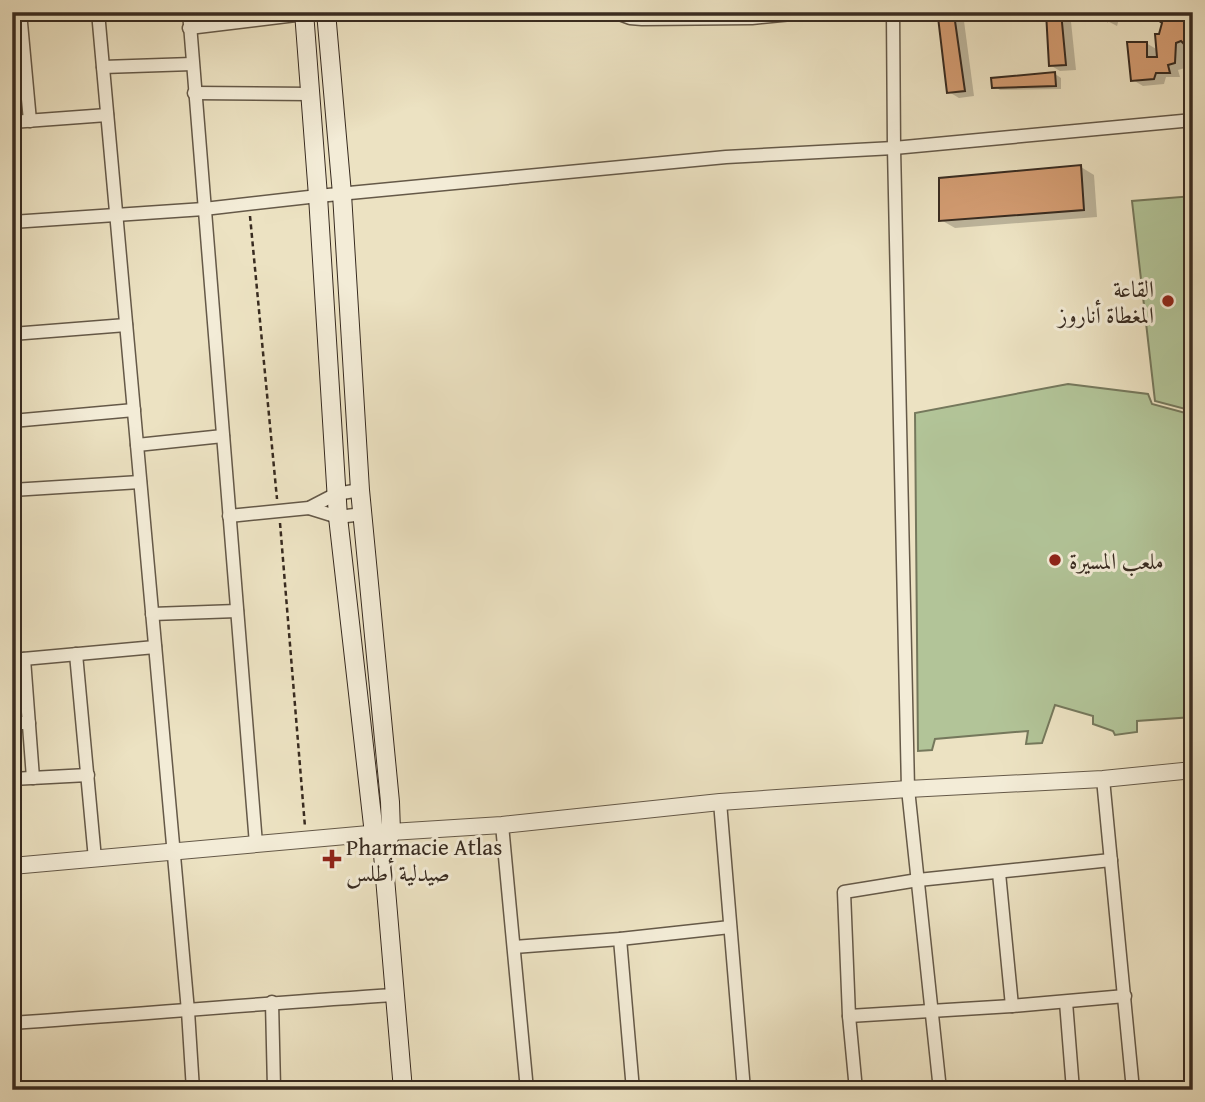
<svg xmlns="http://www.w3.org/2000/svg" width="1205" height="1102" font-family="'Gentium Book Plus',Amiri,serif">
<style>
.green{fill:#b2c498;stroke:#75785c;stroke-width:2}
.shadow{fill:#0003}
.building{fill:#d39c72;stroke:#382b20;stroke-width:2}
.lines{fill:none;stroke-linecap:round;stroke-linejoin:round}
.minor-casing{stroke:#655948;stroke-width:15}
.tertiary-casing{stroke:#655948;stroke-width:18}
.secondary-casing{stroke:#382b20;stroke-width:20}
.path{stroke:#382b20;stroke-width:2.5;stroke-dasharray:5 3.5;stroke-linecap:butt}
.minor{stroke:#f3ecd7;stroke-width:12}
.tertiary{stroke:#f3ecd7;stroke-width:16}
.secondary{stroke:#f3ecd7;stroke-width:18}
.poi-dot{fill:#8f2418;stroke:#f3ecd7;stroke-width:2.5}
.labels{text-anchor:middle;dominant-baseline:central;stroke-width:6;stroke-linejoin:round;paint-order:stroke}
.poi-label{font-size:23px;fill:#382b20;stroke:#f3ecd7;text-anchor:start}
</style>
<rect width="100%" height="100%" fill="#ece2c2"/>
<filter id="stains"><feTurbulence type="fractalNoise" baseFrequency=".00286" numOctaves="4"/><feColorMatrix values="0 0 0 0 .2 0 0 0 0 .09 0 0 0 0 .02 0 0 0 .5 -.17"/></filter>
<radialGradient id="worn" r=".72"><stop offset=".6" stop-color="#630" stop-opacity="0"/><stop offset="1" stop-color="#630" stop-opacity=".3"/></radialGradient>
<g class="green">
<path d="M1193 196V411L1155 401 1132 201Z"/>
<path d="M1068 384 1148 394 1152 404 1193 415V717L1137 721V732L1115 735 1113 731 1093 724V716L1055 705 1042 743 1026 744 1028 731 935 739 932 750 918 751 915 413Z"/>
</g>
<g class="shadow">
<path d="M1048 12H1070L1076 70 1060 71 1050 65Z"/>
<path d="M1094 12H1121L1117 26 1094 14Z"/>
<path d="M1150 12 1176 13 1186 19 1193 26V49L1189 47 1186 49 1185 68 1178 70 1180 77H1166L1164 84 1143 86 1133 80 1146 43 1158 50 1164 23Z"/>
<path d="M954 15 964 21 974 96 959 98 949 92Z"/>
<path d="M1055 74 1061 78V89L1000 90 994 86Z"/>
<path d="M1081 167 1094 175 1097 217 955 228 941 220Z"/>
</g>
<g class="building">
<path d="M1046 12H1061L1066 65 1049 66Z"/>
<path d="M1093 12H1110L1107 21 1092 15Z"/>
<path d="M1147 12 1169 14 1177 12 1193 28 1187 31 1193 41 1187 47 1181 41 1176 43 1175 63 1168 65 1170 73H1156L1154 79 1131 81 1127 42H1147V57H1157L1155 34H1159L1162 23Z"/>
<path d="M954 14 965 91 947 93 938 17Z"/>
<path d="M1055 72 1056 86 992 88 991 78Z"/>
<path d="M1081 165 1084 210 939 221V178Z"/>
</g>
<g class="lines">
<defs>
<g id="minor">
<path d="M20 12 30 121"/>
<path d="M98 12 188 1011 193 1090"/>
<path d="M189 12 256 844"/>
<path d="M614 12 630 18 642 19 752 18 812 12"/>
<path d="M893 12 894 148 908 789 940 1090"/>
<path d="M189 28 304 14"/>
<path d="M103 67 192 64"/>
<path d="M194 93 311 94"/>
<path d="M12 122 107 115"/>
<path d="M12 222 204 209 318 196 726 157 894 148 1193 120"/>
<path d="M12 334 126 325"/>
<path d="M12 421 134 410"/>
<path d="M137 445 223 436"/>
<path d="M12 490 140 482"/>
<path d="M309 508 338 517 363 514"/>
<path d="M229 516 309 508 336 494 360 490"/>
<path d="M152 614 237 611"/>
<path d="M76 654 95 859"/>
<path d="M24 659 33 778"/>
<path d="M12 660 155 647"/>
<path d="M12 723H29"/>
<path d="M12 779 88 775"/>
<path d="M1103 779 1133 1090"/>
<path d="M720 802 744 1090"/>
<path d="M502 825 527 1090"/>
<path d="M999 873 1012 1006"/>
<path d="M620 939 633 1090"/>
<path d="M514 947 620 939 730 927"/>
<path d="M272 1002 274 1088"/>
<path d="M1066 1002 1073 1090"/>
<path d="M849 1016 1012 1006 1125 996"/>
<path d="M12 1023C140 1014 267 1003 395 995"/>
<path d="M856 1090 849 1016 844 892 918 880 1111 860"/>
</g>
<path id="tertiary" d="M12 866 391 832 502 825 720 802 908 789 1103 779 1193 770"/>
<g id="secondary">
<path d="M304 12 318 196 338 517 374 834 383 854 403 1090"/>
<path d="M326 12 342 194 360 490 390 802 391 832 383 854"/>
</g>
</defs>
<use href="#minor" class="minor-casing"/>
<use href="#tertiary" class="tertiary-casing"/>
<use href="#secondary" class="secondary-casing"/>
<g class="path">
<path d="M250 216 277 499"/>
<path d="M280 523 305 827"/>
</g>
<use href="#minor" class="minor"/>
<use href="#tertiary" class="tertiary"/>
<use href="#secondary" class="secondary"/>
</g>
<g class="poi-dot">
<circle cx="1168" cy="301" r="7"/>
<circle cx="1055" cy="560" r="7"/>
<path d="M328.5 848.5h7v7h7v7h-7v7h-7v-7h-7v-7h7z"/>
</g>
<g class="labels">
<g class="poi-label">
<text x="1154" y="288" text-anchor="end">القاعة<tspan x="1154" dy="26">المغطاة أناروز</tspan></text>
<text x="1069" y="560">ملعب المسيرة</text>
<text x="346" y="846">Pharmacie Atlas<tspan x="346" dy="26">صيدلية أطلس</tspan></text>
</g>
</g>
<rect width="1205" height="1102" fill="none" stroke="#ece2c2" stroke-width="42"/>
<rect x="14" y="14" width="1177" height="1074" fill="none" stroke="#382b20" stroke-width="3.5"/>
<rect x="21" y="21" width="1163" height="1060" fill="none" stroke="#382b20" stroke-width="2"/>
<rect width="100%" height="100%" filter="url(#stains)"/>
<rect width="100%" height="100%" fill="url(#worn)"/>
</svg>
